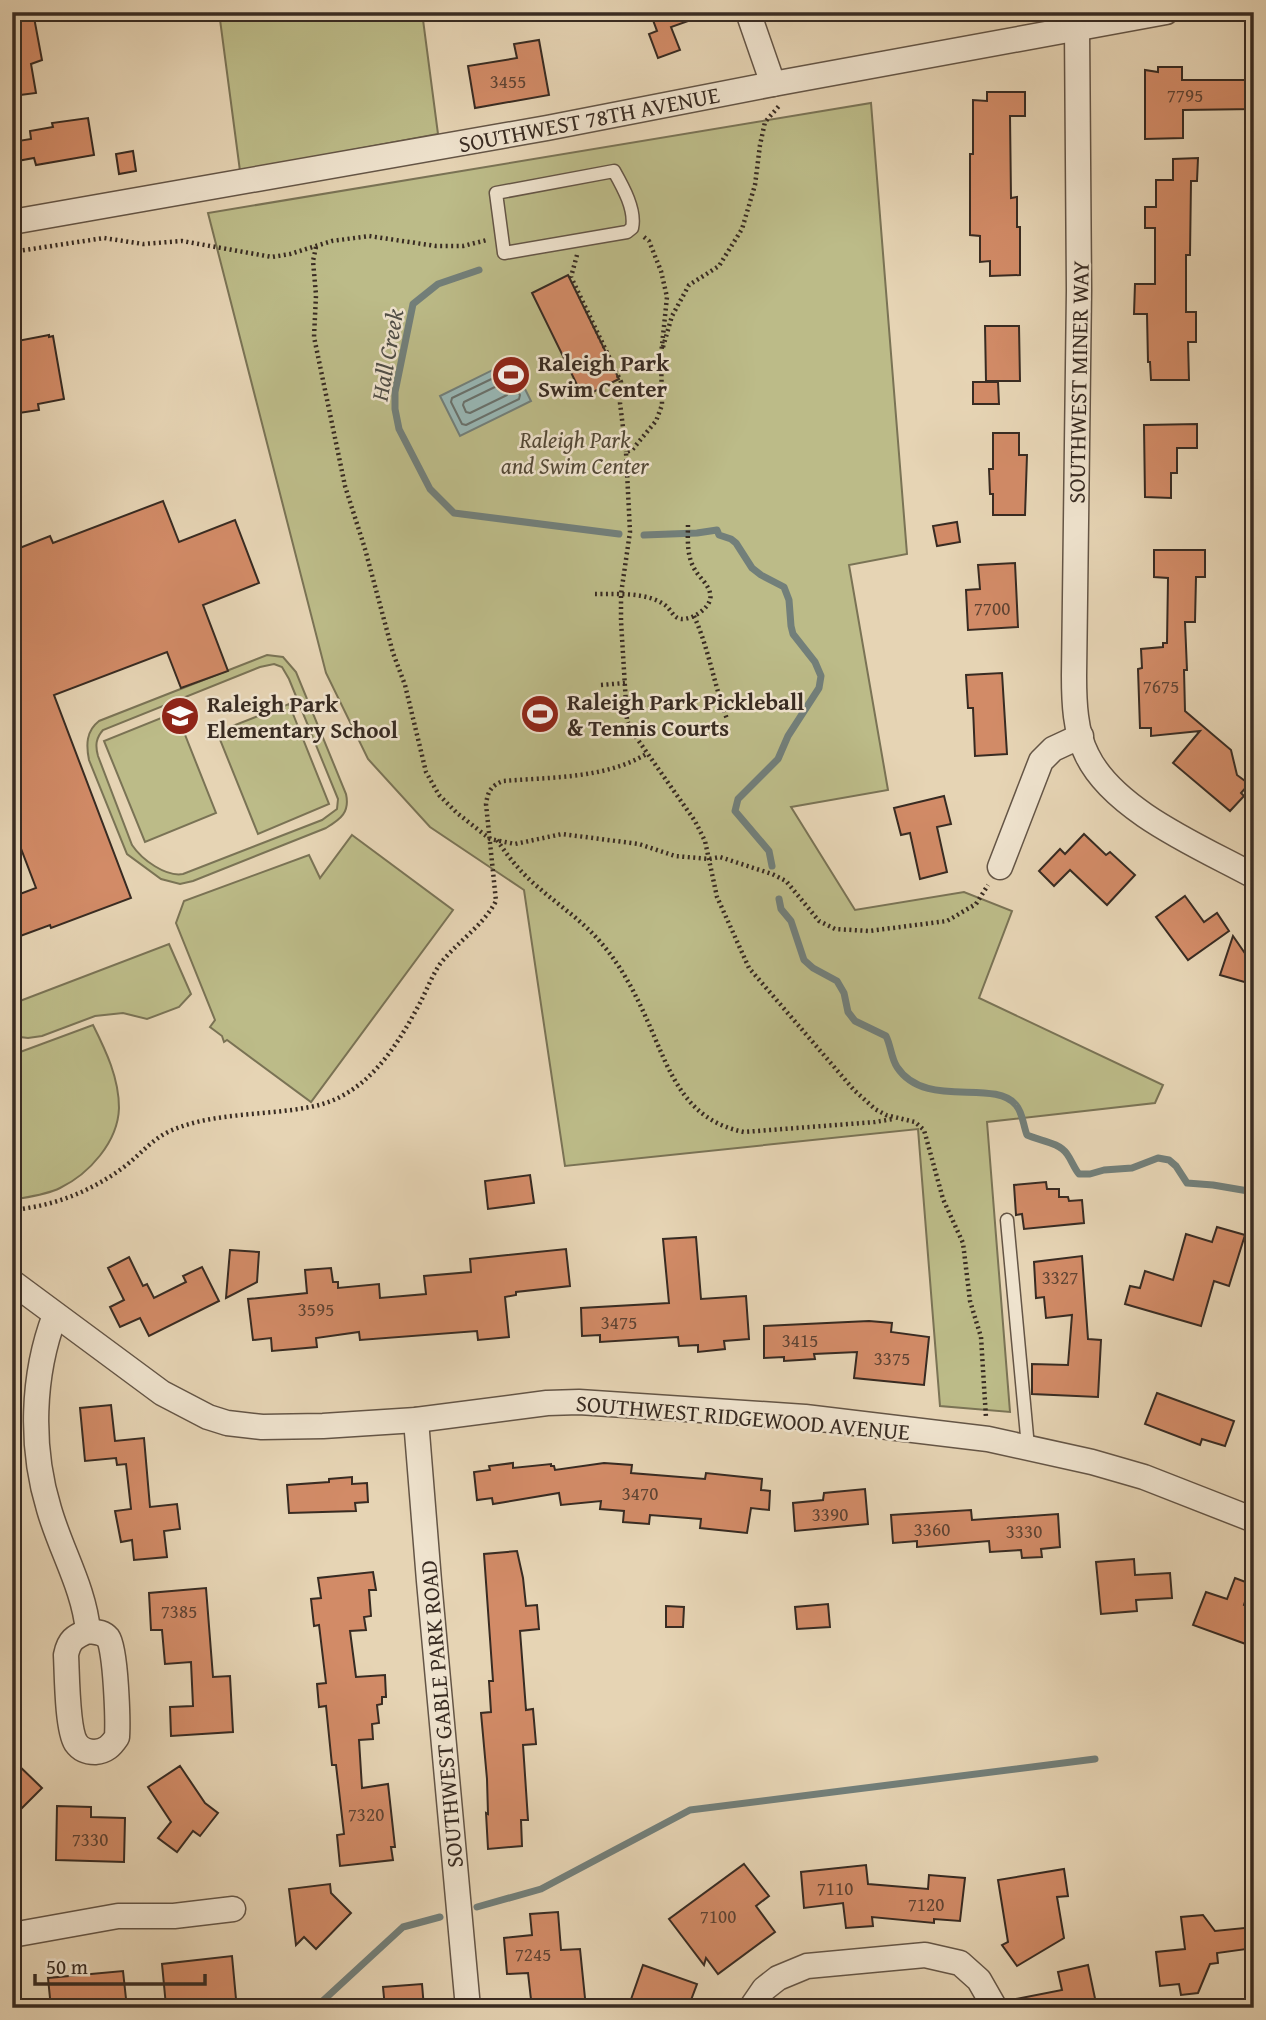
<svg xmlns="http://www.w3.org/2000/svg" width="1266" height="2020" font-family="'Gentium Book Plus',serif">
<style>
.green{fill:#bcbb88;stroke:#7a7355;stroke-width:2;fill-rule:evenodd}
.water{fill:#98b7b5;stroke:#727f7a;stroke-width:2}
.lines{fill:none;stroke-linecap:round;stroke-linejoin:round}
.shore{stroke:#68716c;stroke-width:2}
.stream{stroke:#727f7a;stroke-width:7}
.building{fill:#d28b67;stroke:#382b22;stroke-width:2}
.lane-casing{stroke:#645546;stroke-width:15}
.street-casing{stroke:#645546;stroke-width:27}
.path{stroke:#382b22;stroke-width:4.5;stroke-dasharray:2 3.5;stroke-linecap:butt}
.lane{stroke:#efe3ce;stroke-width:12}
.street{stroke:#efe3ce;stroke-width:24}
.labels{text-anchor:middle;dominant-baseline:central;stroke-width:5;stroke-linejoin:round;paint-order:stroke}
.number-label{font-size:19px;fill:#5e4333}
.street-label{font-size:23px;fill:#382b22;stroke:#efe3ce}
.poi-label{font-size:23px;font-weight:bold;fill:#382b22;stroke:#efe3ce;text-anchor:start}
.park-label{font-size:23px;font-style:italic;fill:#524836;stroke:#efe3ce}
.water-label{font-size:24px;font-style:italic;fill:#504e47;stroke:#efe3ce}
</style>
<rect width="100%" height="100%" fill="#e6d4b4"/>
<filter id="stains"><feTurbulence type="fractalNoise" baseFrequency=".00286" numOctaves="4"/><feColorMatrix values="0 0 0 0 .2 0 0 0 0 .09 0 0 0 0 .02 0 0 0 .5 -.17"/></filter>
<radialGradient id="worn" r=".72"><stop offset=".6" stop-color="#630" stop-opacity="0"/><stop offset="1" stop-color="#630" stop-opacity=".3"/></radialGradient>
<g class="green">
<path d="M219 12H422L438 134 240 171Z"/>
<path d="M871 103 907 554 849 565 888 790 791 807 855 910 964 892 1012 911 979 998 1163 1085 1155 1103 987 1122 1010 1412 940 1406 918 1129 565 1166 524 890 430 827 368 759 326 673 208 213Z"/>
<path d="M267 655 283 657 296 672 346 794C350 812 341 819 326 828L193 881 180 884 161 879 127 854 89 760C86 745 86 731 99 721ZM274 664 282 667 289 679 338 799 337 809 322 820 183 874C166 877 142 860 132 845L98 756C95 745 96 738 103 730L260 667Z"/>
<path d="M289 704 329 804 258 834 217 732Z"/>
<path d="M176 712 216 813 145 842 104 741Z"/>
<path d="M352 835 453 910 311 1102 227 1040 224 1042 222 1036 210 1027 215 1020 176 923 184 901 309 855 320 878Z"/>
<path d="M169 944 191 994 179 1007 147 1019 123 1013 95 1016 42 1036 28 1038 12 1036V1004Z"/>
<path d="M93 1025C106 1051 119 1078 119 1108 118 1142 89 1174 60 1188 46 1195 28 1197 12 1200V1055Z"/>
</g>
<path class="water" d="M511 361 531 401 460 436 440 396Z"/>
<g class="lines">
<g class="shore">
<path d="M506 372 520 395 519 399 466 425 462 424 451 402 452 398Z"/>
<path d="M501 384 505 385 508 392 507 395 470 413 466 412 463 405 464 402Z"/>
</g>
<g class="stream">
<path d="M479 270 438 284 413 304 395 392V409L399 429 430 489 454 513 619 534"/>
<path d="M644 535 697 533 717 530 719 535 731 539 736 543 752 568 761 575 784 587 789 600 791 626 793 634 815 662 821 676 819 688 788 736 778 759 738 799 735 811 769 851 772 866"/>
<path d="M779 899 781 909 791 921 804 960 813 968 837 981 844 993 848 1012 855 1021 886 1036C891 1046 891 1058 897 1067 925 1110 994 1078 1016 1105 1023 1113 1023 1125 1027 1135 1040 1141 1059 1142 1067 1154 1072 1161 1074 1168 1079 1174H1090L1104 1170 1132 1168 1158 1158 1169 1160 1176 1166 1187 1183 1213 1185 1254 1192"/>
<path d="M477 1907 541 1889 690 1810 1095 1759"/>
<path d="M315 2008 403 1927 440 1917"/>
</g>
</g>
<g class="building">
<path d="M12 12H33L42 60 31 64 36 93 12 96Z"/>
<path d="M650 12H705V15L671 27 680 50 658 58 649 34 657 31Z"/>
<path d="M539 40 549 95 475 108 468 66 517 58 514 44Z"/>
<path d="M1158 67H1182V80H1254V109L1183 110V138L1145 139V70L1158 72Z"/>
<path d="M987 92H1025V116H1010L1011 198 1017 197V227H1020V275L990 276V261L980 262V236L970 235V154H973V100L987 101Z"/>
<path d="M88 118 94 155 36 165 34 158 12 162V142L31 139 30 131 53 127 52 123Z"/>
<path d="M133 151 136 171 119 174 116 154Z"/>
<path d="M1198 158 1197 181H1191L1190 255H1186V312H1196V342H1188L1189 380H1151L1150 362H1148L1147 314H1134L1135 284H1155V228H1145V207H1156V180H1173V159Z"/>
<path d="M568 275 619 379 583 397 532 293Z"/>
<path d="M985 326H1019L1020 381H986Z"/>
<path d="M49 335V337L53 336 64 399 38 404 39 410 12 414V342Z"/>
<path d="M973 382H998L999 404H973Z"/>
<path d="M1197 424V448H1177V473H1171V498L1145 497 1144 425Z"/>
<path d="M993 433H1019V455H1027L1025 515H993V494H990L989 469H993Z"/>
<path d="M163 501 179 542 235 520 259 583 203 605 228 671 181 688 167 652 54 695 131 898 51 928 50 925 12 939V897L36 888 12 825V551L50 536 53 543Z"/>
<path d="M957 522 960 542 937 546 933 526Z"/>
<path d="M1154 550H1205V577H1196L1195 622H1185L1187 670H1184L1185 711 1231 750 1237 775 1249 784 1241 793 1244 796 1230 811 1173 763 1200 731 1151 736V728H1140L1138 669 1142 668 1141 649 1163 647V643H1167L1168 578 1154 577Z"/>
<path d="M1015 563 1018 627 968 630 966 590 980 589 978 565Z"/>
<path d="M1002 673 1007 754 975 756 973 708H968L966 675Z"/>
<path d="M944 796 951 824 937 827 947 872 920 879 910 833 901 835 894 808Z"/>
<path d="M1084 834 1106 855 1110 852 1135 875 1107 905 1070 870 1054 886 1039 871 1060 849 1065 854Z"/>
<path d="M1185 896 1204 922 1217 913 1229 931 1188 960 1156 917Z"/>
<path d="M1233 936 1253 965 1248 983 1220 975Z"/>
<path d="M530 1175 534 1203 488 1209 485 1181Z"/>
<path d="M1046 1182 1047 1189H1059V1197H1068L1069 1201 1082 1200 1084 1223 1024 1229 1022 1214 1016 1215 1014 1185Z"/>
<path d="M1217 1227 1245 1235 1229 1286 1214 1281 1201 1326 1125 1304 1130 1286 1140 1288 1145 1271 1173 1280 1186 1234 1212 1242Z"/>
<path d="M696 1237 701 1299 746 1296 749 1339 724 1341 725 1349 698 1352V1345L679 1346 678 1337 600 1342V1335L582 1336 581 1308 669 1303 663 1239Z"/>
<path d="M566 1249 570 1286 516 1292V1295L505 1297 509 1337 478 1340 477 1331 360 1340 359 1332 316 1338 317 1347 272 1351 271 1338 253 1340 248 1299 307 1293 305 1270 331 1268 333 1282H338V1288L379 1284 380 1298 426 1294 424 1276 471 1272 470 1259Z"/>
<path d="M230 1250 259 1252 257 1282 226 1298Z"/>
<path d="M1082 1256 1088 1339 1101 1340 1098 1397 1032 1394V1364L1068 1365 1072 1315 1046 1318 1044 1297 1036 1298 1034 1262Z"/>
<path d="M129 1257 143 1286 147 1284 154 1298 186 1282 183 1276 202 1267 219 1301 149 1336 140 1318 120 1327 110 1307 124 1300 108 1268Z"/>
<path d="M869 1321 892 1323 891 1332 929 1337 924 1385 854 1378 857 1352 814 1354 815 1359 784 1361V1357L764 1358V1326Z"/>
<path d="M1157 1393 1234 1421 1225 1446 1202 1439 1200 1445 1145 1424Z"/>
<path d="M111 1405 115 1441 144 1438 150 1507 177 1504 180 1529 164 1531 167 1557 134 1560 132 1540 121 1542 115 1511 131 1509 126 1464 117 1465 116 1458 85 1461 80 1408Z"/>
<path d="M513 1463V1468L551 1464V1466H554L555 1470 604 1463 632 1465 631 1473 705 1479 706 1473 762 1479 761 1490 770 1491 769 1510 751 1508 747 1533 700 1528 701 1519 650 1515 649 1524 623 1522 624 1511 600 1509 601 1501 561 1505 559 1493 493 1504 492 1498 477 1500 474 1472 490 1470 489 1466Z"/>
<path d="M352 1477V1484L367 1483 368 1502 355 1503 356 1511 289 1513 287 1485 329 1482V1479Z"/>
<path d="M865 1489 868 1524 795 1531 793 1503 823 1500 824 1493Z"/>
<path d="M971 1510 972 1520 1058 1514 1060 1547 1041 1549 1042 1557 1022 1558 1021 1550 990 1552 989 1541 917 1547V1541L893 1543 891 1515Z"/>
<path d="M517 1551 523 1578 526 1606 537 1605 539 1629 520 1631 526 1710 533 1709 536 1744 523 1745 528 1820H521L522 1846 488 1849 486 1813 488 1814 487 1779 481 1713 491 1712 489 1681H493L484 1554Z"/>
<path d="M1134 1559 1135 1575 1170 1573 1172 1598 1136 1600 1137 1611 1101 1614 1096 1562Z"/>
<path d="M373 1572 376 1590H369L371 1616 364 1617 366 1630 350 1631 356 1677 385 1675 386 1697H382V1704L377 1705 379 1723 372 1724 373 1739 359 1740 362 1788 388 1784 395 1847H391L393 1860 340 1866 337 1835 344 1834 336 1765H332L326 1706 319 1707 317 1684 326 1683 319 1625 314 1626 311 1599 321 1598 318 1578Z"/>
<path d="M1235 1578 1251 1584 1244 1605 1254 1609V1647L1193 1625 1206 1592 1227 1599Z"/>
<path d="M206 1588 213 1677 230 1676 233 1732 171 1736 170 1707 193 1706 191 1662 165 1664 162 1630H151L149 1593Z"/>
<path d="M828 1604 830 1627 797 1629 795 1607Z"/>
<path d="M666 1606 684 1607 683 1627H666Z"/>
<path d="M12 1759 42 1788 12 1818Z"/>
<path d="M180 1766 205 1803 218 1813 200 1836 193 1831 177 1852 158 1838 171 1822 148 1787Z"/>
<path d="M57 1806 91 1807V1817L125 1818 124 1862 56 1860Z"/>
<path d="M744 1864 769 1896 756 1906 775 1932 718 1974 706 1958 704 1965 669 1919Z"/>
<path d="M866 1865 868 1884 928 1889 929 1875 965 1878 960 1921 934 1919V1923L872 1917 873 1926 846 1928 843 1903 804 1908 801 1872Z"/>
<path d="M1064 1869 1068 1896 1057 1897 1064 1938 1017 1966 1002 1945 1008 1942 998 1880Z"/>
<path d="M330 1884 331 1893 351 1913 316 1949 304 1937 296 1945 289 1889Z"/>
<path d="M558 1912 561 1950 580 1949 586 2008H532L528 1973 507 1974 504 1938 532 1935 530 1914Z"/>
<path d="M1203 1915 1215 1931 1254 1927V1948L1217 1953 1218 1963 1210 1964 1198 1993 1181 1995 1179 1984 1160 1986 1156 1952 1185 1949 1181 1917Z"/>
<path d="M232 1956 236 1999 166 2006 162 1964Z"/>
<path d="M643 1965 697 1984 688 2008H628Z"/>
<path d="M1088 1965 1097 2008H1017L1016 1999 1062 1990 1058 1972Z"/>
<path d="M123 1971 127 2008H51L48 1978Z"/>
<path d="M422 1984 424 2008H385L383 1987Z"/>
</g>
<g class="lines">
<defs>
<g id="lane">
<path d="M614 171C623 187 636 210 632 228L627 232 504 253 496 193Z"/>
<path d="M1007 1220 1028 1447"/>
</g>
<g id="street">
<path d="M748 12 773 84"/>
<path d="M1077 28 1079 290 1074 676C1074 701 1075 732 1087 755 1114 811 1201 847 1254 876"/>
<path d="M12 222 547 128 773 84 1166 12"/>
<path d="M1000 867 1041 761 1053 749 1081 736"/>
<path d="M12 1282 162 1393 208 1417 227 1423 262 1427 323 1426 416 1420 547 1403 579 1402 805 1417 988 1439 1092 1462 1144 1477 1254 1520"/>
<path d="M55 1315C32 1375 30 1447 49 1509 61 1551 84 1588 88 1631"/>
<path d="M416 1420 429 1581 468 2008"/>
<path d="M88 1631C96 1632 103 1632 108 1638 116 1649 118 1722 117 1737 111 1746 106 1751 95 1752 87 1752 81 1750 76 1743 67 1729 67 1673 66 1655 69 1640 74 1637 88 1631Z"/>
<path d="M12 1935 118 1916H174L233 1909"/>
<path d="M751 2008 764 1989 778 1978 807 1966 925 1955 960 1963 979 1980 995 2008"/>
</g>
</defs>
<use href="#lane" class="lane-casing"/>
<use href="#street" class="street-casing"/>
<g class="path">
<path d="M644 237 649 241 661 271 667 297 661 355 662 405 656 421 632 450 626 452 630 532 621 594V621L627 720 631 730 695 821 705 841 717 897 749 968 854 1090 875 1109 886 1115 915 1122 924 1130 943 1199 963 1243 970 1301 981 1337 986 1418"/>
<path d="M316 247 313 261 316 295 314 337 345 486 365 549 393 653 405 685 426 772 439 795 457 813 490 839 515 844 562 834 639 844 675 856 709 859 720 857 772 874 786 881 819 921 835 929 869 931 947 921 976 904 988 885"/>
<path d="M12 252 104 238 143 244 182 241 272 257 290 254 332 241 369 236 436 246H463L487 240"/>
<path d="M577 255 571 277 621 382 620 403 626 452"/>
<path d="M663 347 672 316 689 285 719 266 742 229 755 185 760 145 765 122 779 106"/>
<path d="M595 594C616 594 647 592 665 605 671 609 673 618 681 619 693 620 714 606 710 593 708 584 699 577 695 570 686 555 688 538 688 522"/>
<path d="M694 616C709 649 714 685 727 719"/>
<path d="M601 685 625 683"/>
<path d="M497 840C509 858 522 874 539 888 561 907 584 922 602 944 622 967 636 995 648 1022 670 1072 684 1120 744 1132L875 1122 893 1119"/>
<path d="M12 1210C54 1206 90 1192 124 1167 140 1155 151 1140 170 1131 213 1112 264 1116 310 1107 366 1097 396 1048 421 1001 427 989 432 976 440 964 457 942 483 926 496 901L486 804C488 791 491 786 503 781 551 777 606 779 648 753"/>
</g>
<use href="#lane" class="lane"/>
<use href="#street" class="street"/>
</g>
<defs>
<symbol id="stadium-disc" viewBox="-11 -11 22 22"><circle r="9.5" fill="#8f2418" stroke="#efe3ce"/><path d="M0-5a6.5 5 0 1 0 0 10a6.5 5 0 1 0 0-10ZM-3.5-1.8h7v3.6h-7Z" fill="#fff"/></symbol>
<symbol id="school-disc" viewBox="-11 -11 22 22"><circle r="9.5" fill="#8f2418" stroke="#efe3ce"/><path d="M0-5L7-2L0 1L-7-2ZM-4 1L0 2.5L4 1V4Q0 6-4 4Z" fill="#fff"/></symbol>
</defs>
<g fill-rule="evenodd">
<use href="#stadium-disc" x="489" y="353" width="44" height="44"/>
<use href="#stadium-disc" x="518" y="692" width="44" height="44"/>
<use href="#school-disc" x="158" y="694" width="44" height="44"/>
</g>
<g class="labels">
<g class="number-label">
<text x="508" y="81">3455</text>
<text x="1185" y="95">7795</text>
<text x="992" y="608">7700</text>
<text x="1161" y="686">7675</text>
<text x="1060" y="1277">3327</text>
<text x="316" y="1309">3595</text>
<text x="619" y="1322">3475</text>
<text x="800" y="1340">3415</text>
<text x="892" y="1358">3375</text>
<text x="640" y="1493">3470</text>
<text x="830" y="1514">3390</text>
<text x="932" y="1529">3360</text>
<text x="1024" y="1531">3330</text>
<text x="179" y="1611">7385</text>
<text x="366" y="1814">7320</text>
<text x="90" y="1839">7330</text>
<text x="835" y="1888">7110</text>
<text x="926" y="1904">7120</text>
<text x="718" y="1916">7100</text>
<text x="533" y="1954">7245</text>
</g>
<g class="street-label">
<text transform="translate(589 119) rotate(-11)">SOUTHWEST 78TH AVENUE</text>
<text transform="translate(1078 382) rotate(-89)">SOUTHWEST MINER WAY</text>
<text transform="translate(743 1417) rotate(5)">SOUTHWEST RIDGEWOOD AVENUE</text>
<text transform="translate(441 1714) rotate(-95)">SOUTHWEST GABLE PARK ROAD</text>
</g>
<g class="poi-label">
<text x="538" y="362">Raleigh Park<tspan x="538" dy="26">Swim Center</tspan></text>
<text x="567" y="701">Raleigh Park Pickleball<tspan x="567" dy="26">&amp; Tennis Courts</tspan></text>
<text x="207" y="703">Raleigh Park<tspan x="207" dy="26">Elementary School</tspan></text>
</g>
<g class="park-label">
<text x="575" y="439">Raleigh Park<tspan x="575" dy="26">and Swim Center</tspan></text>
</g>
<g class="water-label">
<text transform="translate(387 355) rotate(-80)">Hall Creek</text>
</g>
</g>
<rect width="1266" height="2020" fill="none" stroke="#e6d4b4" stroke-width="42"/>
<rect x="14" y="14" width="1238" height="1992" fill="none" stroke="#382b22" stroke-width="3.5"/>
<rect x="21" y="21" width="1224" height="1978" fill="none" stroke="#382b22" stroke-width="2"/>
<path d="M35 1974v10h170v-10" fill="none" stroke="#382b22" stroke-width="3.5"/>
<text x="46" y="1974" font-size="21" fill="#382b22" stroke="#efe3ce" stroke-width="5" paint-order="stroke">50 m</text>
<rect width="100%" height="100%" filter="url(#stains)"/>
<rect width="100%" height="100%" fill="url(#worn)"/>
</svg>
